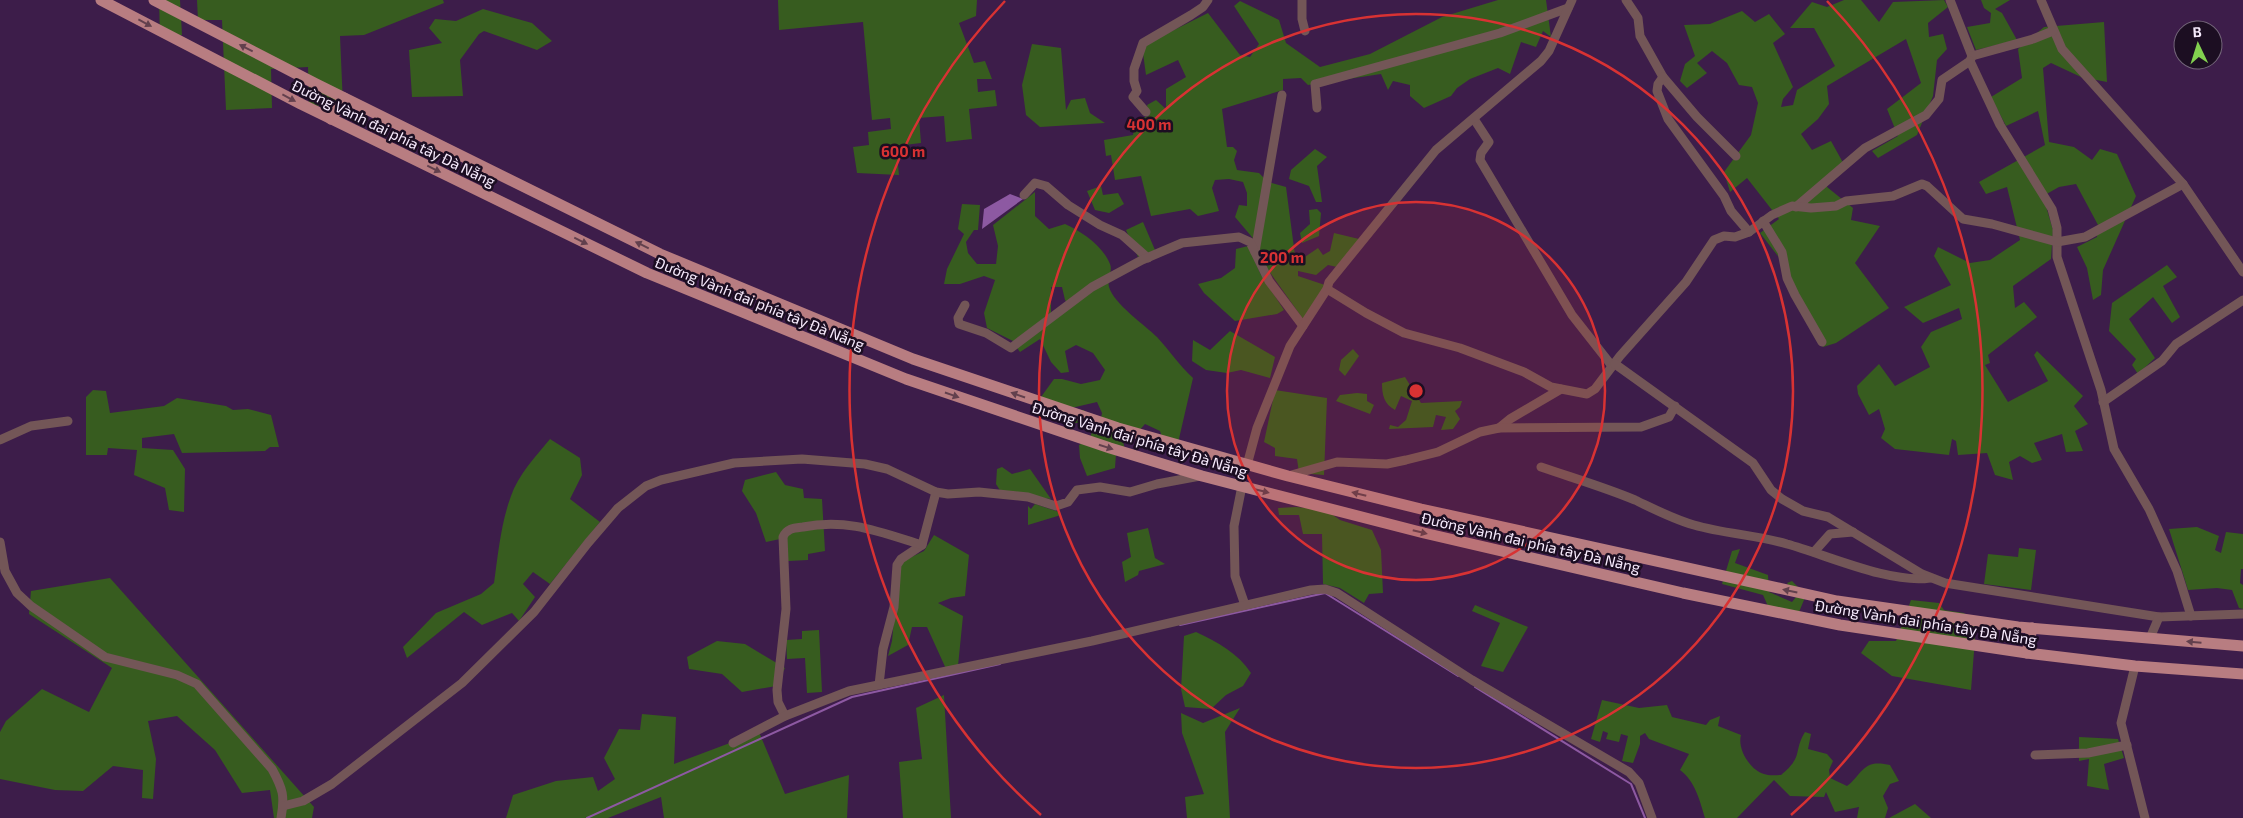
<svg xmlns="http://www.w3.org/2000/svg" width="2243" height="818" font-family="'Exo 2',sans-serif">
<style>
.green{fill:#375c1f}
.water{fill:#8d59a2}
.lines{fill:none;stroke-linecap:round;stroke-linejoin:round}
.stream{stroke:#8d59a2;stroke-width:2}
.minor{stroke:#735657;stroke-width:9}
.major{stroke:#b87d81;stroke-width:11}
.oneway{fill:#62404d}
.ring{fill:none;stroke:#d83233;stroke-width:2.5}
.labels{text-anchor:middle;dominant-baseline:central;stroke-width:5;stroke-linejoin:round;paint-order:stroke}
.street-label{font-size:15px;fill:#f7ebfd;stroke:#1c0e22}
.centre{fill:#d83233;stroke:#1c0e22;stroke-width:2.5}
.ring-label{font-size:15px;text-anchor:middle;font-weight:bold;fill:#d83233;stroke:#1c0e22;stroke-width:5;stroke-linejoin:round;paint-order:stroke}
</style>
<rect width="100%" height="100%" fill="#3d1d4a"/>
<g class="green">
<path d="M159 0H180L182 35 160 36Z"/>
<path d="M197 0H443L444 3 364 35 340 36 343 105 309 106 308 67 271 69 272 108 226 110 222 20H198Z"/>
<path d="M778 0H977L976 16 959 23 974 63 985 61 992 79H977L978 92 995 90 997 106 969 109 972 139 946 142 944 116 919 118 921 143 896 146 899 175 857 173 853 147 869 145 868 132 891 129 890 118 872 120 863 22 779 30Z"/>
<path d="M1498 0H1546L1551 37 1543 31 1536 47 1521 42 1510 74 1498 68 1470 79 1457 88 1451 96 1424 108 1410 96V85L1393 81 1388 90 1381 74 1308 85 1301 78 1283 79V90L1222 109 1227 147H1233L1237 151 1234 160 1237 170 1259 173 1268 182 1286 187 1296 263 1318 248 1323 255 1330 251 1334 233 1359 239 1337 267 1328 265 1316 275 1298 271V276L1325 285 1303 319 1266 267 1257 243 1235 217 1239 205 1247 206V193L1243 182 1229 179 1215 180 1212 188 1219 211 1198 216 1190 209 1151 216 1141 176 1115 180 1111 155 1106 156 1104 140 1133 135 1135 120 1149 116 1147 105 1156 100 1166 109V89L1186 77 1178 60 1146 75 1142 46 1208 13 1240 55 1250 57 1259 44 1234 6 1240 1 1279 20 1286 43 1320 67 1370 54 1442 17Z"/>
<path d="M1844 0H1861L1879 22 1893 2 1944 0 1948 7 1928 23 1929 37 1943 34 1947 49 1937 60 1933 96 1917 135 1878 158 1872 151 1898 136 1887 109 1921 83 1906 39 1827 86 1829 104 1818 119 1801 134 1812 150 1831 141 1846 168 1827 183V187L1853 208 1851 220 1880 226 1855 263 1889 308 1836 343 1823 347 1787 286 1781 260 1760 233 1779 219 1747 178 1730 192 1724 172 1751 135 1758 103 1752 87 1739 85 1727 63 1712 51 1697 63 1707 73 1687 88 1680 81 1685 64 1695 56 1684 25 1710 24 1742 11 1755 22 1769 14 1785 34 1773 43 1793 87 1783 99 1781 107 1793 105 1797 90 1835 66 1814 28H1790L1812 2 1827 7Z"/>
<path d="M1981 0H2010L1995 9 2002 13 2017 40 1976 50 1967 27 1990 23 1991 13 1984 8Z"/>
<path d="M483 9 532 23 552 41 537 50 484 31 479 34 460 60 463 96 412 97 409 50 442 43 429 28 435 19 456 21Z"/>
<path d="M2104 22 2107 82 2081 77 2051 63 2043 68 2049 142 2074 147 2092 160 2100 149 2117 154 2136 196 2103 270 2101 295 2093 300 2087 268 2077 247 2097 237 2098 225 2076 184 2059 187 2043 196 2053 230 2051 259 2013 286 2015 308 2024 302 2037 317 1988 355 1990 363 1985 365 2008 402 2048 381 2034 355 2037 351 2083 396 2074 406 2088 424 2075 431 2083 451 2066 452 2062 434 2034 443 2042 460 2032 463 2020 456 2009 462 2013 480 1995 475 1987 453 1958 455 1956 441 1952 439 1949 455 1895 449 1881 438 1885 429 1879 409 1869 415 1858 394 1857 386 1879 364 1895 386 1930 367 1921 347 1931 332 1962 319 1959 308 1923 323 1904 307 1951 285 1934 256 1938 247 1970 263 1990 260 2020 240 2007 187 1986 194 1979 182 2045 145 2038 111 2006 126 1991 97 2022 78 2018 49 2044 27Z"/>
<path d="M1032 44 1061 48 1066 110 1071 100 1085 98 1090 113 1105 123 1040 127 1026 115 1022 85Z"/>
<path d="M1315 149 1327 157 1317 166 1322 202H1316L1309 186 1289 179 1291 170Z"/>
<path d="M1101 186 1103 195 1118 193 1124 204 1109 213 1095 210 1087 191Z"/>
<path d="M1035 192V216L1049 229 1065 224C1081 231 1103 246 1110 264 1113 271 1107 280 1109 287 1114 304 1145 325 1157 337 1169 350 1179 365 1193 378L1178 443 1163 440 1160 431 1145 424 1131 440 1123 441 1126 455 1116 454 1115 468 1087 476 1080 458 1079 445 1090 439 1092 431 1084 423H1073V413L1084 410 1094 425 1100 424 1102 413 1097 402 1054 412 1041 397 1054 379H1062L1081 384 1100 380 1105 370 1093 353 1076 345 1065 351 1069 372 1061 373 1051 362 1040 339 1020 352 1017 348 1071 307 1065 300 1062 287H1051V313L1015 342 987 328 984 313 995 280 984 276 960 284H944L947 269 964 234 958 229 962 204 980 205 978 230H974L966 242 968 253 977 264H996L998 246 993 225Z"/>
<path d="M1317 209 1321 213 1319 236 1302 243 1300 233 1310 224 1309 210Z"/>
<path d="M1143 222 1155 250 1138 257 1126 230Z"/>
<path d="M1248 246 1261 275 1284 310 1277 314 1235 321 1204 293 1198 284 1221 278 1235 268 1236 249Z"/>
<path d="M2167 265 2177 277 2163 286 2180 317 2172 323 2153 297 2129 319 2155 358 2138 374 2132 365 2136 359 2109 331 2112 303Z"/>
<path d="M1230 331 1275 357 1270 378 1241 370 1227 373 1206 370 1192 361 1193 340 1210 350Z"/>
<path d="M1353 349 1359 356 1345 376 1339 370 1341 360Z"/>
<path d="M1405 377 1421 403 1462 401 1460 407 1455 411 1460 419 1453 429 1441 430 1446 417 1436 415 1433 427 1389 429 1390 425 1398 427 1406 420 1412 401 1401 396 1395 410C1384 404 1382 395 1382 383Z"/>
<path d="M93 390 106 391 110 413 164 406 177 398 226 406 233 410 248 409 271 415 279 447H270L265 451 182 453 174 434 142 438V448L173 450 185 469 184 512 169 510 165 488 134 475 137 450 108 448 107 455H86V397Z"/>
<path d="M1275 390 1327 398 1324 475 1299 473 1297 459 1275 456V448L1264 442Z"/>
<path d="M1357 393 1367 394V401L1374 405 1370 414 1336 401 1340 395Z"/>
<path d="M550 439 580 458 582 475 570 499 600 522 550 584 533 572 523 584 535 597 519 621 512 613 482 625 464 612 407 658 403 647 436 613 481 594 494 583C498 554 501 523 511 496 518 475 536 456 550 439Z"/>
<path d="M1002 467 1012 474 1030 469 1051 499 1001 492 996 484 997 469Z"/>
<path d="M776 472 785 485 803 489 804 498 822 499 825 551 808 554V560L788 561 785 538 766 542 756 513 742 491 745 480Z"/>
<path d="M1035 504 1059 512 1061 515 1028 525V506L1031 509Z"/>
<path d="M1296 507 1326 510 1340 520 1372 530 1381 550 1383 593 1369 594 1364 603 1340 588 1323 584 1322 534H1303L1299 515H1279L1278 508Z"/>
<path d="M2197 527 2219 536 2215 550 2221 553 2226 532 2243 534V569H2241L2240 583 2243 585V609L2239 608 2232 590 2217 588 2188 590 2169 529Z"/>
<path d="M1148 528 1155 558 1165 564 1139 571 1138 575 1125 582 1122 562 1131 557 1127 533Z"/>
<path d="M934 535 969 555 965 596 951 598 938 603 963 616 958 666 947 671 927 627H912L908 645 888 656 892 641 899 563 924 551Z"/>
<path d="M2019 548 2036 550 2031 590 1984 584 1988 554 2018 557Z"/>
<path d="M1740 549 1735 563 1768 575 1769 592 1792 602 1796 597 1787 583 1792 581 1806 595 1797 617 1771 613 1763 595 1722 584 1732 551Z"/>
<path d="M110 578 314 807 312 818H274L270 790 242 793 215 750 177 716 148 721 156 759 153 799 142 798 143 770 113 766 83 791 55 790 0 779V732L6 721 42 689 89 712 112 668 29 614 31 591Z"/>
<path d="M1911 600 1939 603 1944 610 1964 613 1976 626 1971 690 1892 676 1861 653 1869 641H1896Z"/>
<path d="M1475 605 1528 627 1503 672 1481 666 1500 623 1472 611Z"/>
<path d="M819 630 822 692 807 693 805 658 787 659 786 640 802 639V631Z"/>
<path d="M1196 632C1217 642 1238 653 1251 673L1243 686 1226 695 1211 709 1185 707 1181 689 1184 636Z"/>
<path d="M717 641 745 644 785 668 776 686 742 692 722 674 689 669 687 657Z"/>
<path d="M944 695 951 818H903L899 762 922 759 916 708Z"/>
<path d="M1602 700 1639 708 1667 705 1672 717 1706 725 1710 720 1720 716 1718 726 1741 735C1737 749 1750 770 1764 774 1769 776 1776 775 1781 775 1804 756 1793 752 1805 732L1811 734 1808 749 1827 754 1833 761 1829 770 1830 778 1847 786C1856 780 1862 766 1873 764 1878 763 1885 764 1890 765L1899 781 1890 784 1883 796 1888 808 1885 818H1857L1859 807 1835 812 1826 792 1824 797 1790 796 1774 780 1737 818H1705C1700 801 1695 781 1680 770L1689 754 1649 739 1645 733 1640 736V744L1633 763 1622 761 1628 736 1621 734 1619 742 1606 739 1608 733 1603 731 1600 742 1591 739Z"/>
<path d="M1240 708 1225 732 1230 818H1187L1185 797 1204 794 1182 733 1181 713 1203 723Z"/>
<path d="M642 714 676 717 674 764 759 732 785 794 849 775 847 818H664L661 797 608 818H506L513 795 556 781 593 777 598 791 615 779 604 758 619 729 640 730Z"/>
<path d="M2079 737 2118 739 2124 758 2104 764 2109 790 2087 786 2089 759 2079 761Z"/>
<path d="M1915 804 1931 818H1889Z"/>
</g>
<path class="water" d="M1010 194 1023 199 982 229 984 209Z"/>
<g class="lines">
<g class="stream">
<path d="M1180 625 1325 593 1458 676"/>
<path d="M1475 687 1631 784 1645 818"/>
<path d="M587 818 852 697 1000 664"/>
</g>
<g class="minor">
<path d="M1302 0V19L1305 31"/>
<path d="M1626 0 1638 18 1640 36 1663 77 1697 117 1736 156"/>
<path d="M1950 0 1972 56 1970 61 2000 125 2052 209 2057 228V257L2101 390 2114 449 2149 509 2177 571 2191 616"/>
<path d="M2041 0 2062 49 2183 184 2243 272"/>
<path d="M1972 56 2033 39 2053 31"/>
<path d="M1663 77 1658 84 1657 91 1668 119 1724 196 1731 211 1749 232"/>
<path d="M1317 108 1315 84 1500 33 1568 8"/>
<path d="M1146 112 1133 97 1137 91 1134 81V69L1143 43 1191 15 1203 7 1208 0"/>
<path d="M1474 119 1489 142 1481 153 1480 160 1572 315 1612 366"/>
<path d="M1024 195 1035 183 1046 186 1068 205 1100 225 1122 235 1148 258"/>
<path d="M1796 207 1865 148 1926 115 1939 99 1942 80 1970 61"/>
<path d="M1763 221 1782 252 1787 278 1795 295 1822 342"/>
<path d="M1255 252 1282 95"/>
<path d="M1327 289 1366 313 1404 333 1460 348 1524 372 1551 387 1587 394 1595 389 1620 356 1686 282 1714 240 1724 236 1735 237 1749 232 1772 215 1792 206 1811 208 1836 206 1846 201 1893 196 1922 184 1927 186 1963 219 1992 224 2057 242 2085 237 2183 184"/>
<path d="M965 305 958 318 959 324 986 333 1011 348 1092 287 1142 260 1182 243 1239 237 1250 242 1269 281 1303 326"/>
<path d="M1615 364 1753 463 1771 490 1782 499 1803 511 1828 517 1922 574 1945 583 2159 617 2243 614"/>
<path d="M2103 402 2162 361 2176 344 2243 300"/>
<path d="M1499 428 1510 419 1561 389"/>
<path d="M0 440 31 426 68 421"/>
<path d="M1247 465 1257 428 1290 346 1327 289 1329 282 1436 150 1541 61 1549 51 1572 0"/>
<path d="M1541 467C1573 478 1604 487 1635 500 1654 509 1673 519 1694 525 1725 534 1757 535 1787 544 1827 555 1890 584 1930 578"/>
<path d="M1288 476 1337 462 1387 464 1406 460 1438 452 1480 432 1499 428 1641 427 1669 417 1675 406"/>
<path d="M1242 486 1234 526 1235 576 1245 605"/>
<path d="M0 542 5 571 17 593 31 606 105 657 177 675 197 684 272 769C283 789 285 796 281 818"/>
<path d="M1814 552 1830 534 1853 532"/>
<path d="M2150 638 2159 617"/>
<path d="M2135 666 2121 723 2145 818"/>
<path d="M879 685 883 649 894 607 897 565 901 559 922 545 936 492"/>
<path d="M785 716 778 702 777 690 786 609 783 537C787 528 794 528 803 527 847 518 880 532 922 545"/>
<path d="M733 743 785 716 849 691 1092 641 1311 590 1325 589 1337 593 1472 680 1629 772 1639 783 1652 818"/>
<path d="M2035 755 2088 753 2127 745"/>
<path d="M283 806 303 801 332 784 462 683 534 612 588 543 618 508 646 486 661 480 734 463 802 459 865 464 887 469 936 492 948 494 979 492 1028 497 1056 506 1068 502 1077 490 1100 487 1130 492 1157 484 1200 476"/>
</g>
<g class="major">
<path d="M101 0 301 104 647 273 906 379 1110 448 1202 476 1424 533 1683 593 1840 625 2027 653 2135 666 2243 674"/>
<path d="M154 0 316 84 660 254 913 359 1118 428 1288 476 1421 509 1837 601 2018 627 2243 646"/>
<path d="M331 119 344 98"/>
<path d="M2027 653 2032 628"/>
</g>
</g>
<defs><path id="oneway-solid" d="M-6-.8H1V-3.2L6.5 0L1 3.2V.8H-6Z" transform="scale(1.25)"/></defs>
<g class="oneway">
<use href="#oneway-solid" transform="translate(145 23) rotate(28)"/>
<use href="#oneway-solid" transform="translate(246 48) rotate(-153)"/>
<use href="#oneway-solid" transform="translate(289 98) rotate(28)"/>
<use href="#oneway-solid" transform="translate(434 169) rotate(26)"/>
<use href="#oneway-solid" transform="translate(581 241) rotate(26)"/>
<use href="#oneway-solid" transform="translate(642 245) rotate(-154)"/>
<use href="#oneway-solid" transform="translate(952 395) rotate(19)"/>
<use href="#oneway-solid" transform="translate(1018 395) rotate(-161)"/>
<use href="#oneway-solid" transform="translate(1106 447) rotate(18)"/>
<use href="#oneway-solid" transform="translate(1262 491) rotate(14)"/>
<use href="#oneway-solid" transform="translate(1359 494) rotate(-166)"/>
<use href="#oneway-solid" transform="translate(1420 532) rotate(14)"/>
<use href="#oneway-solid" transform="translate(1790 591) rotate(-168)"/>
<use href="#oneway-solid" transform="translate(2194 642) rotate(-175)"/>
</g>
<circle cx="1416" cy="391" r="189" fill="#d83233" fill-opacity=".12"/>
<g class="ring">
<circle cx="1416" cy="391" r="189"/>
<circle cx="1416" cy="391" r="377"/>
<path d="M1041 815A566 566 0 0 1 1005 1M1827 1A566 566 0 0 1 1791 815"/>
</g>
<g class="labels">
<g class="street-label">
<text transform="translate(394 133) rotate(26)">Đường Vành đai phía tây Đà Nẵng</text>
<text transform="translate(760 303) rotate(22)">Đường Vành đai phía tây Đà Nẵng</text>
<text transform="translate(1140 439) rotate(17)">Đường Vành đai phía tây Đà Nẵng</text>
<text transform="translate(1531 542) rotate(13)">Đường Vành đai phía tây Đà Nẵng</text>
<text transform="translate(1926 622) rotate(9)">Đường Vành đai phía tây Đà Nẵng</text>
</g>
</g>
<circle cx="1416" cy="391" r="8" class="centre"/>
<g class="ring-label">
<text x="1149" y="130">400 m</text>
<text x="903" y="157">600 m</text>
<text x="1282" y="263">200 m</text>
</g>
<g transform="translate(2198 45) rotate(356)"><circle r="24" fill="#1c0e22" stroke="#74667a"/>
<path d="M0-4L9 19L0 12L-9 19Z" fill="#82d04f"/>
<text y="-8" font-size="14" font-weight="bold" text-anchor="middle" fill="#f7ebfd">B</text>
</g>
</svg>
